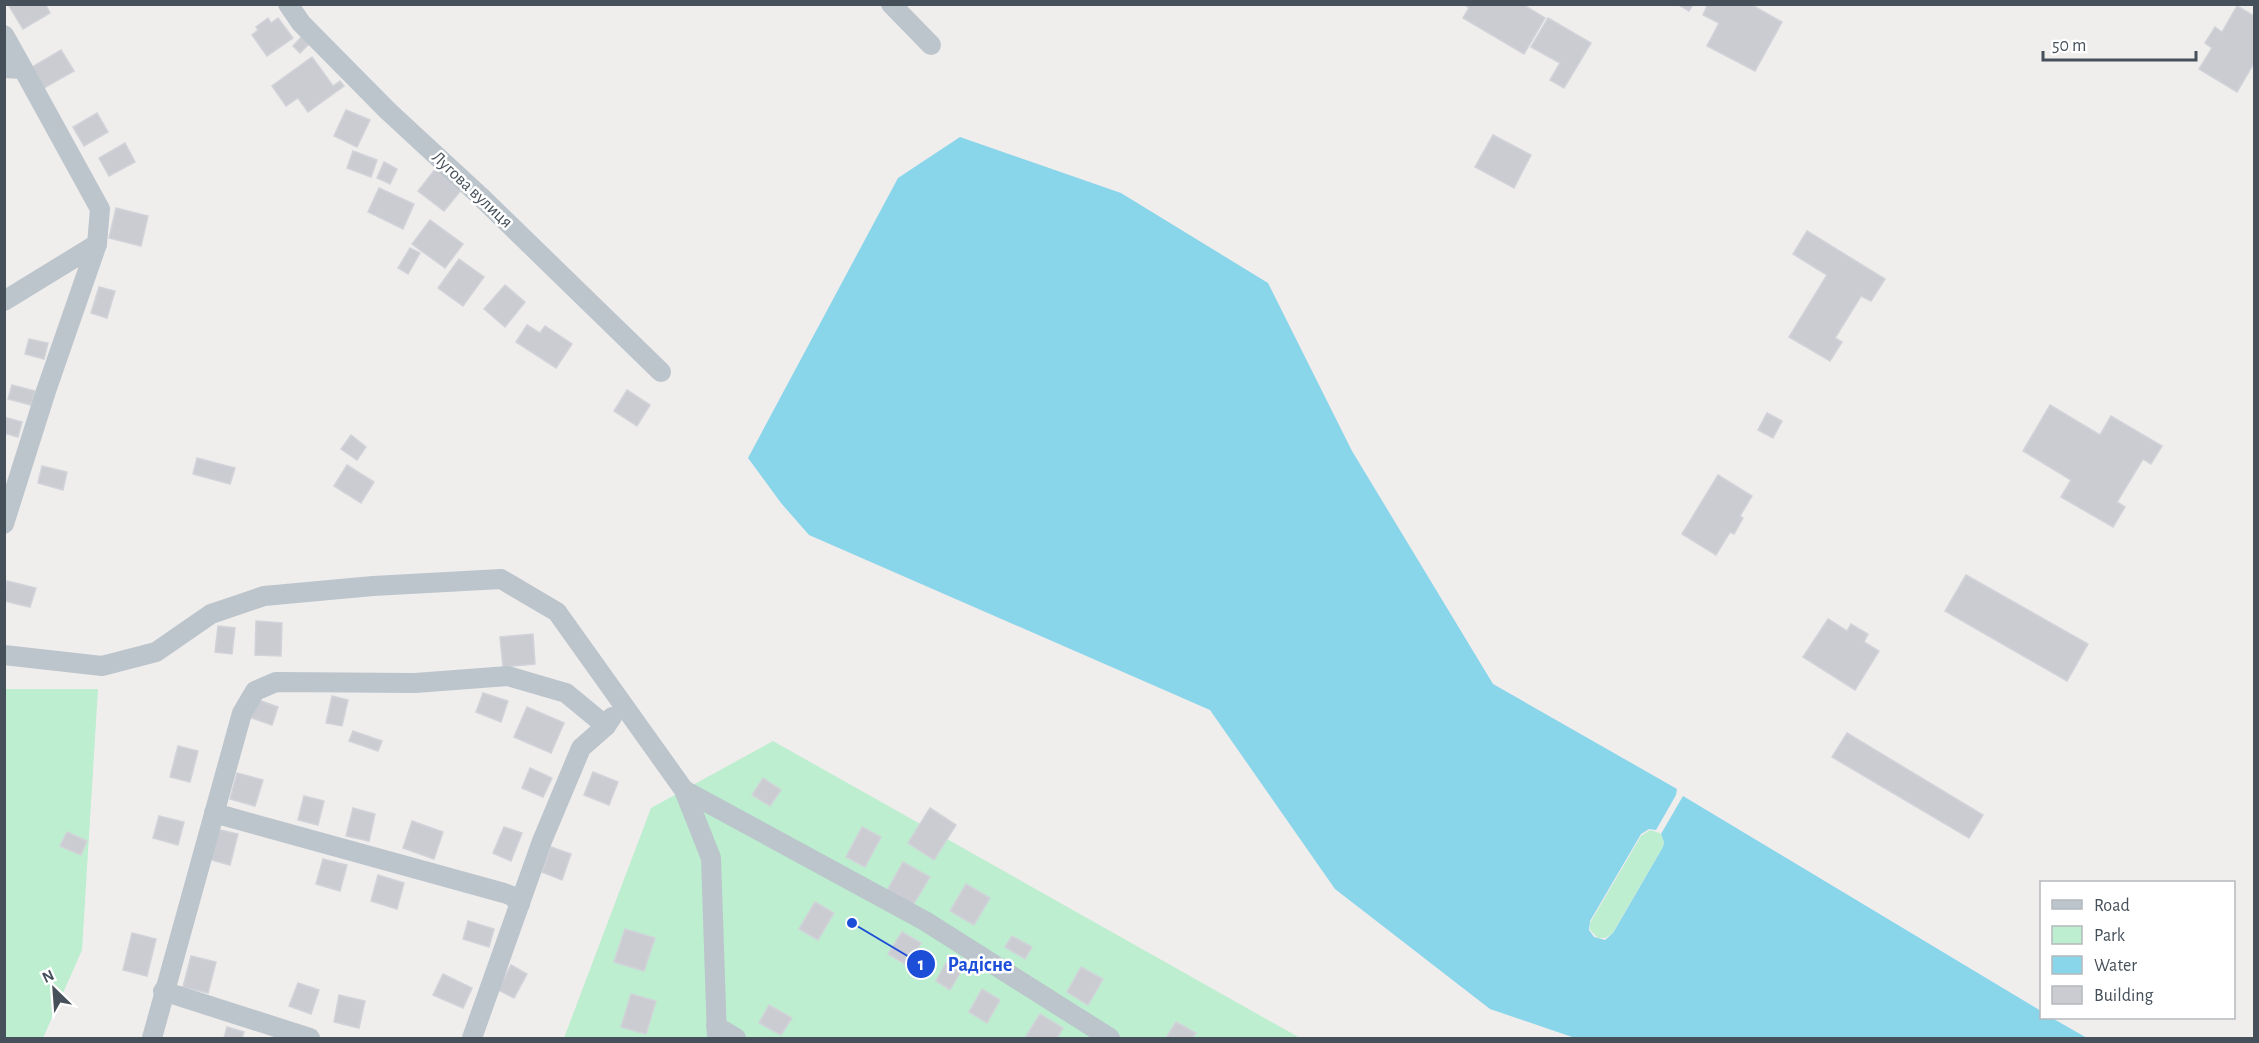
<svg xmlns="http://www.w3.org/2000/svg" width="2259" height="1043" font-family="'Alegreya Sans',sans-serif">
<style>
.green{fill:#bceecf}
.water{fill:#89d5ea}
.building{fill:#caccd2;stroke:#d1d3d9;stroke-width:1.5}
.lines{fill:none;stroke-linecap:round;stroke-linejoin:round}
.street{stroke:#bcc5cc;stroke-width:20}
.labels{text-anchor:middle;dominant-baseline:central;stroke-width:5;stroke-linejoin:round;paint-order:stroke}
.street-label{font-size:18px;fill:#46505a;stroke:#fff}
.leader{fill:none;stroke:#1d4ed8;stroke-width:2}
.callout-dot{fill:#1d4ed8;stroke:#fff;stroke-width:2}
.mark-label{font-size:18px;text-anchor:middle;font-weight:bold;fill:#fff}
.callout-label{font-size:20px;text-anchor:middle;font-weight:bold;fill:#1d4ed8;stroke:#fff;stroke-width:5;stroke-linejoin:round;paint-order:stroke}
</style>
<rect width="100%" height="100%" fill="#f0eded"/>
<g class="green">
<path d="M5 689H98L82 950 43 1038H5Z"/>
<path d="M773 741 1300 1038H564L651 808Z"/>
<path d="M1650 830 1660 833 1664 840 1663 847 1612 934 1605 938H1598L1590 930V923L1641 836Z"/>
</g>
<path class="water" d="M960 137 1121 193 1268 283 1352 451 1493 684 1677 789 1676 795 1656 830 1649 829 1641 834 1590 921 1589 930 1594 937 1605 940 1613 933 1663 847 1664 842 1661 834 1683 796 2041 1011 2042 1018H2052L2087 1038H1575L1490 1009 1335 889 1210 710 809 535 781 503 748 458 898 178Z"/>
<g class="building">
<path d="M12 4H45L50 13 23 29 9 6Z"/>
<path d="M1464 4H1522L1545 18 1524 54 1463 18 1469 8Z"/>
<path d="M1677 4H1693L1689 11Z"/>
<path d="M1708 4H1750L1782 22 1755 71 1707 46 1719 23 1703 15Z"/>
<path d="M2237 6 2254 16V63L2237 92 2199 69 2212 48 2205 43 2215 27 2222 32Z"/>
<path d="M268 18 271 23 278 18 293 38 267 56 252 35 258 30 256 27Z"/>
<path d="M1548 18 1591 43 1564 88 1550 80 1560 63 1531 47Z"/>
<path d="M305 33 313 40 300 53 293 46Z"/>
<path d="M61 50 74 71 44 88 32 67Z"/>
<path d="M312 57 333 86 340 81 344 86 308 112 298 98 286 106 272 86Z"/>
<path d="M346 110 370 120 357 147 334 136Z"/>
<path d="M97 113 108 132 84 146 73 127Z"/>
<path d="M1493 135 1531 155 1514 188 1475 167Z"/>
<path d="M125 143 135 162 109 176 99 158Z"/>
<path d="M353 151 377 160 371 177 347 168Z"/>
<path d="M384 162 397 169 390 184 377 178Z"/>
<path d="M436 168 462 189 444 211 418 191Z"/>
<path d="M379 188 414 204 403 229 368 212Z"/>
<path d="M116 208 148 216 141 246 109 238Z"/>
<path d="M430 220 463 244 445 268 412 244Z"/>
<path d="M1807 231 1885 279 1871 301 1861 296 1835 338 1842 342 1830 361 1789 337 1827 275 1793 254Z"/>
<path d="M410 248 420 253 408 274 398 268Z"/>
<path d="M459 259 484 277 463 306 438 288Z"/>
<path d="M505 285 525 302 505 327 484 309Z"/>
<path d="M99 287 115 291 107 318 91 313Z"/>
<path d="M527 325 540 333 545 326 572 344 556 368 516 342Z"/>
<path d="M29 339 48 343 44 359 25 354Z"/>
<path d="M12 385 35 391 31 405 8 399Z"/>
<path d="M627 390 650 405 637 426 614 411Z"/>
<path d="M2050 405 2100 435 2111 416 2162 446 2151 464 2143 459 2117 502 2125 507 2113 527 2061 497 2071 480 2023 451Z"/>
<path d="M1767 413 1782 421 1773 438 1758 430Z"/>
<path d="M4 417 22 422 18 437 4 433Z"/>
<path d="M351 435 366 447 357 460 341 449Z"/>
<path d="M197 458 235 468 230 484 193 474Z"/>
<path d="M347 465 374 482 361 503 334 486Z"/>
<path d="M42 466 67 472 63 490 38 483Z"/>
<path d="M1718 475 1752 496 1740 516 1743 518 1734 534 1730 532 1716 555 1682 534Z"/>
<path d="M1966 575 2088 644 2067 681 1945 611Z"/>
<path d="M7 581 36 588 30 607 4 601Z"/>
<path d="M1828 619 1847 631 1851 624 1868 634 1864 642 1879 651 1855 690 1803 657Z"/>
<path d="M256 621 282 623 281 656 255 655Z"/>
<path d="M218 626 235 628 232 654 215 652Z"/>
<path d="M533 634 535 664 503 667 500 637Z"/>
<path d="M483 693 508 701 501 722 476 712Z"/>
<path d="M332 696 348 700 342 726 326 723Z"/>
<path d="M253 698 278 707 272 725 246 716Z"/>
<path d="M527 707 564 723 551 753 514 737Z"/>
<path d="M353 731 382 741 378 751 349 741Z"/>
<path d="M1847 733 1983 815 1969 838 1832 757Z"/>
<path d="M178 746 198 751 190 782 170 777Z"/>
<path d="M530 768 552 778 543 797 522 788Z"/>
<path d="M593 772 618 782 609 805 584 795Z"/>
<path d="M237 773 263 780 255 806 230 799Z"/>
<path d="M763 778 781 790 770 806 752 795Z"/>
<path d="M304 796 324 801 318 825 298 820Z"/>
<path d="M353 808 375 814 369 841 346 836Z"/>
<path d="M930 808 956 825 934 860 908 843Z"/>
<path d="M159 816 184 822 178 845 153 838Z"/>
<path d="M412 821 443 832 434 859 403 848Z"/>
<path d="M504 827 522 833 511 861 493 853Z"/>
<path d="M862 827 881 837 865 867 846 857Z"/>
<path d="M216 829 238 834 230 865 208 859Z"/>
<path d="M67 832 87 841 81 855 60 846Z"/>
<path d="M551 847 571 854 562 880 542 872Z"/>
<path d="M323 859 347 865 340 891 316 884Z"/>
<path d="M903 862 930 877 913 905 887 891Z"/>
<path d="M378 875 404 883 397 909 371 901Z"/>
<path d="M966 884 990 898 974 925 950 911Z"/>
<path d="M815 902 834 913 818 940 799 929Z"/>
<path d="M468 921 494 929 489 947 463 939Z"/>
<path d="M625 929 655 938 644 971 614 962Z"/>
<path d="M902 932 921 943 908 966 888 954Z"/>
<path d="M132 933 156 939 147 976 123 970Z"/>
<path d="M1012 936 1032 947 1025 959 1005 947Z"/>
<path d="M191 956 216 962 208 993 183 987Z"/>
<path d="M946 963 961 971 950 990 936 981Z"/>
<path d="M511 965 527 974 514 998 498 990Z"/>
<path d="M1081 967 1103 979 1088 1005 1067 992Z"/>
<path d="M443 974 472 988 463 1008 433 995Z"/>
<path d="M298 983 319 990 311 1014 289 1006Z"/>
<path d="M982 989 1000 1000 987 1023 969 1012Z"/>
<path d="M631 994 656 1001 646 1034 621 1027Z"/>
<path d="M339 995 365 1001 359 1028 334 1022Z"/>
<path d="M769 1005 792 1018 781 1035 759 1023Z"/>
<path d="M1040 1014 1063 1028 1057 1038H1025Z"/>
<path d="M1176 1022 1196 1033 1193 1038H1166Z"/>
<path d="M227 1027 244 1032 242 1038H224Z"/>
</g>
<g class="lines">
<g class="street">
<path d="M288 4 301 23 388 111 480 196 661 372"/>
<path d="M891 4 931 45"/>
<path d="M4 35 23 69"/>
<path d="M4 68 23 69 100 209 97 244 4 301"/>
<path d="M4 524 46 391 97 244"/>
<path d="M4 655 102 666 156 652 211 614 264 596 373 586 501 579 557 612 684 790 711 858 717 1038"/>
<path d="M684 790 925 921 1110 1038"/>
<path d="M214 813 504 893 512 896 520 904"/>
<path d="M163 991 310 1038"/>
<path d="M716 1026 736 1038"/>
<path d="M152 1038 242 713 255 691 276 682 415 683 508 676 566 693 606 726"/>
<path d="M472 1038 542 841 581 748 606 726 612 717"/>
</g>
</g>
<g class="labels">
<g class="street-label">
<text transform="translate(472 190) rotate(43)">Лугова вулиця</text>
</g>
</g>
<path class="leader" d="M852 923L921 964"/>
<g class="callout-dot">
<circle cx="852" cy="923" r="6"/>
<circle cx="921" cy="964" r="15"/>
</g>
<g class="mark-label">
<text x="921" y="970">1</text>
</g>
<g class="callout-label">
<text x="980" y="971">Радісне</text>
</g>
<rect width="2259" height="1043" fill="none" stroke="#46505a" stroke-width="12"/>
<rect x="2040" y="881" width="195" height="138" fill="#ffffff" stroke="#b5b9bd" stroke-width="1.5"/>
<rect x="2052" y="900" width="30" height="9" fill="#bcc5cc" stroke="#b5b9bd" stroke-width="1.5"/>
<text x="2094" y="911" font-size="18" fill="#46505a">Road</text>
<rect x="2052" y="926" width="30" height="18" fill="#bceecf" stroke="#b5b9bd" stroke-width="1.5"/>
<text x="2094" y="941" font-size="18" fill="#46505a">Park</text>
<rect x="2052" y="956" width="30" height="18" fill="#89d5ea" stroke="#b5b9bd" stroke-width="1.5"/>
<text x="2094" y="971" font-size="18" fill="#46505a">Water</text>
<rect x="2052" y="986" width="30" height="18" fill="#caccd2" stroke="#b5b9bd" stroke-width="1.5"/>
<text x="2094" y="1001" font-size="18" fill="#46505a">Building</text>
<g transform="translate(54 989) rotate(335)" stroke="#ffffff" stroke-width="4.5" paint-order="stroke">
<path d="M0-4.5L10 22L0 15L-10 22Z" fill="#46505a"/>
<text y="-9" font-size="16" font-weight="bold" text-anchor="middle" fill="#46505a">N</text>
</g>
<path d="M2043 51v9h153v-9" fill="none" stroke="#46505a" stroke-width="3"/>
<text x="2052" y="51" font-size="18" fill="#46505a" stroke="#ffffff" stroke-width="4.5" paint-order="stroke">50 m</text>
</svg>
